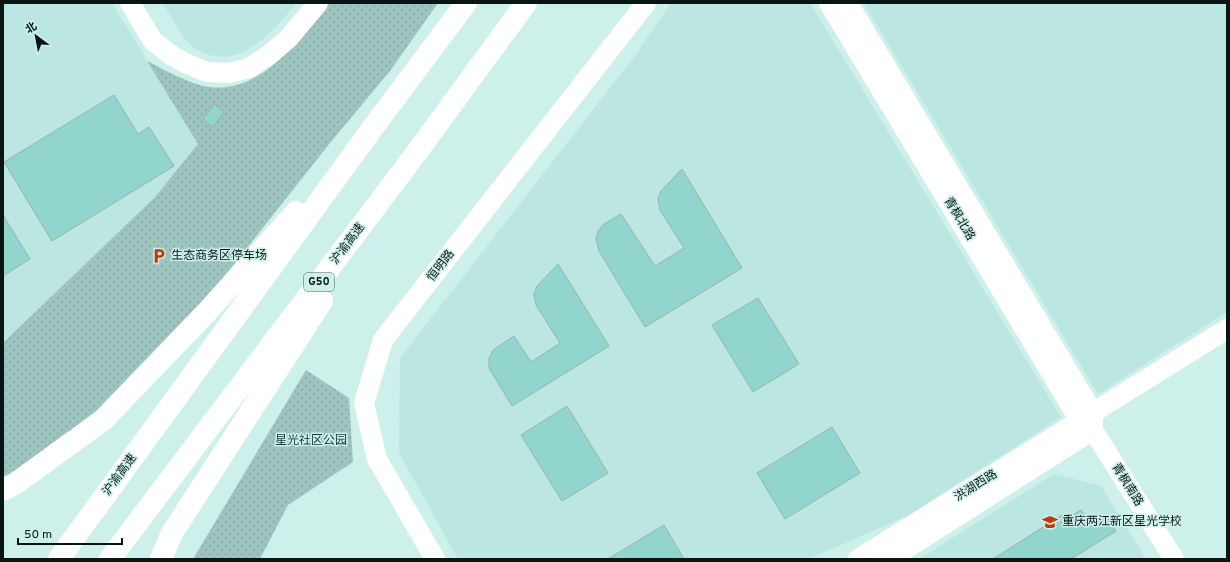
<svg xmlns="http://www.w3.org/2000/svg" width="1230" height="562" font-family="Overpass,'Noto Sans SC',sans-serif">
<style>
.built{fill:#bbe6e1}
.grass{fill:url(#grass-dots)}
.building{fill:#92d5cd;stroke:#95b5b0}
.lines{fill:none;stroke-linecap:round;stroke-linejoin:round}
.secondary{stroke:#fff;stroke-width:20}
.highway{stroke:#fff;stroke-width:22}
.labels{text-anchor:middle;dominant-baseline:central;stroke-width:3;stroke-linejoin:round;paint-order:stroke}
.shield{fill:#cef0eb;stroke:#445754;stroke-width:1}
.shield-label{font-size:11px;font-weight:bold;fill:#091513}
.street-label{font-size:12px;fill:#091513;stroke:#cef0eb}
.poi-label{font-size:12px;fill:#091513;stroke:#cef0eb;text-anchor:start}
.park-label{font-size:12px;fill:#173835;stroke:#cef0eb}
</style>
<defs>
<pattern id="grass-dots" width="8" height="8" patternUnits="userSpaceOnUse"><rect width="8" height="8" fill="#9dc4be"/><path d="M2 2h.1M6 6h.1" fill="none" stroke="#86a8a2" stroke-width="1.8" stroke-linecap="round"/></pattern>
</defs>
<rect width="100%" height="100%" fill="#cef0eb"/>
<g class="built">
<path d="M3 3H112L198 144 155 197 3 343Z"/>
<path d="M163 3H297L274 29 263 39 249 49 236 55 223 57 209 55 195 49 183 37Z"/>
<path d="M671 3H810L1061 417 909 515 809 559H458L399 453 400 358 634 57Z"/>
<path d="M864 3H1227V312L1098 394Z"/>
<path d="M1054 474 1101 486 1146 559H919Z"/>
</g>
<g class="grass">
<path d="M329 3H438L390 71 330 143 228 272 186 320 97 411 65 437 11 473 3 477V343L155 197 198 144 147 61C165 70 189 84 209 87 262 94 300 39 329 3Z"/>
<path d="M306 370 349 398 353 462 288 505 260 559H193Z"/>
</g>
<g class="building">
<path d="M114 95 138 134 149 127 174 166 52 241 4 162Z"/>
<path d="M214 104 224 112 213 127 203 119Z"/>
<path d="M682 169 742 268 645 327 599 251 596 239 598 231 604 224 621 214 655 266 684 248 660 210 658 199 661 191Z"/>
<path d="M3 215 30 259 3 276Z"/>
<path d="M558 264 609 346 512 406 489 368V359L493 350 514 336 531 362 560 343 536 305 534 294 537 286Z"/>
<path d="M758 298 799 364 753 392 712 325Z"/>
<path d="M567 406 608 473 562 501 521 435Z"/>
<path d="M832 427 860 473 785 519 757 473Z"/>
<path d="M1081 510 1091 526 1107 516 1116 531 1071 559H993L1062 515 1065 520Z"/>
<path d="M664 525 684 559H608Z"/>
</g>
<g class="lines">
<g class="secondary">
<path d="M130 3 153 41 171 55 187 64 207 72 229 73 249 68 270 54 289 38 318 3"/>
<path d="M829 3 1080 421 1093 430 1174 559"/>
<path d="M848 3 1093 413V430L890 559"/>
<path d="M435 559 377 459 364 403 383 340 646 3"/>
<path d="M858 559 1227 329"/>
</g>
<g class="highway">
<path d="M3 490 15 484 103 420 206 313 296 212"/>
<path d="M59 559 377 122 466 3"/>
<path d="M110 559 414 156 526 3"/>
<path d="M161 559 172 533 322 301"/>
</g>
</g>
<defs>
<symbol id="parking-bare" viewBox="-9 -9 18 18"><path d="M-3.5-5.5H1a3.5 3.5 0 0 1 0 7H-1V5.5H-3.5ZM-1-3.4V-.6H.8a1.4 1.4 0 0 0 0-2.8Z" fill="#c23a0b" stroke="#cef0eb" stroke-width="2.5" paint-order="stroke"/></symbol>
<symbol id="school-bare" viewBox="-9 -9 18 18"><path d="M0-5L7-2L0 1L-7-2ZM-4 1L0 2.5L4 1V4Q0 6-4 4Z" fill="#c23a0b" stroke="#cef0eb" stroke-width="2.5" paint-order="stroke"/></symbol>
</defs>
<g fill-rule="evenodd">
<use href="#parking-bare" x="148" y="245" width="22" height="22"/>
<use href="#school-bare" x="1039" y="511" width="22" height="22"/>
</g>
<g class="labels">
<rect class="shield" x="304" y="273" width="30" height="18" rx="3"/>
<g class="shield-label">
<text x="319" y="282">G50</text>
</g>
<g class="street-label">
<text transform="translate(959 219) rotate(59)">青枫北路</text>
<text transform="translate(348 244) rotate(-53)">沪渝高速</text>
<text transform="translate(441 266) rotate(-52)">恒明路</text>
<text transform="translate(120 475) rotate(-54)">沪渝高速</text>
<text transform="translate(1127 485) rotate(58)">青枫南路</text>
<text transform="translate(976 486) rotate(-32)">洪湖西路</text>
</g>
<g class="poi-label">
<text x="171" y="256">生态商务区停车场</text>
<text x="1062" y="522">重庆两江新区星光学校</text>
</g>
<g class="park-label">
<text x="311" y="441">星光社区公园</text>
</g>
</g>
<rect width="1230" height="562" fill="none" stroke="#091513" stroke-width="8"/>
<g transform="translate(36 36) rotate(328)" stroke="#cef0eb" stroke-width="3" paint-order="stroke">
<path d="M0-3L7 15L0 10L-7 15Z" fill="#091513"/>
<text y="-6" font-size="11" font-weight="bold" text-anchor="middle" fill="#091513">北</text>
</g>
<path d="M18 538v6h104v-6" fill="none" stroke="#091513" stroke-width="2"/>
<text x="24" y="538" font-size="12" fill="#091513" stroke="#cef0eb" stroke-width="3" paint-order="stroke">50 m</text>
</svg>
